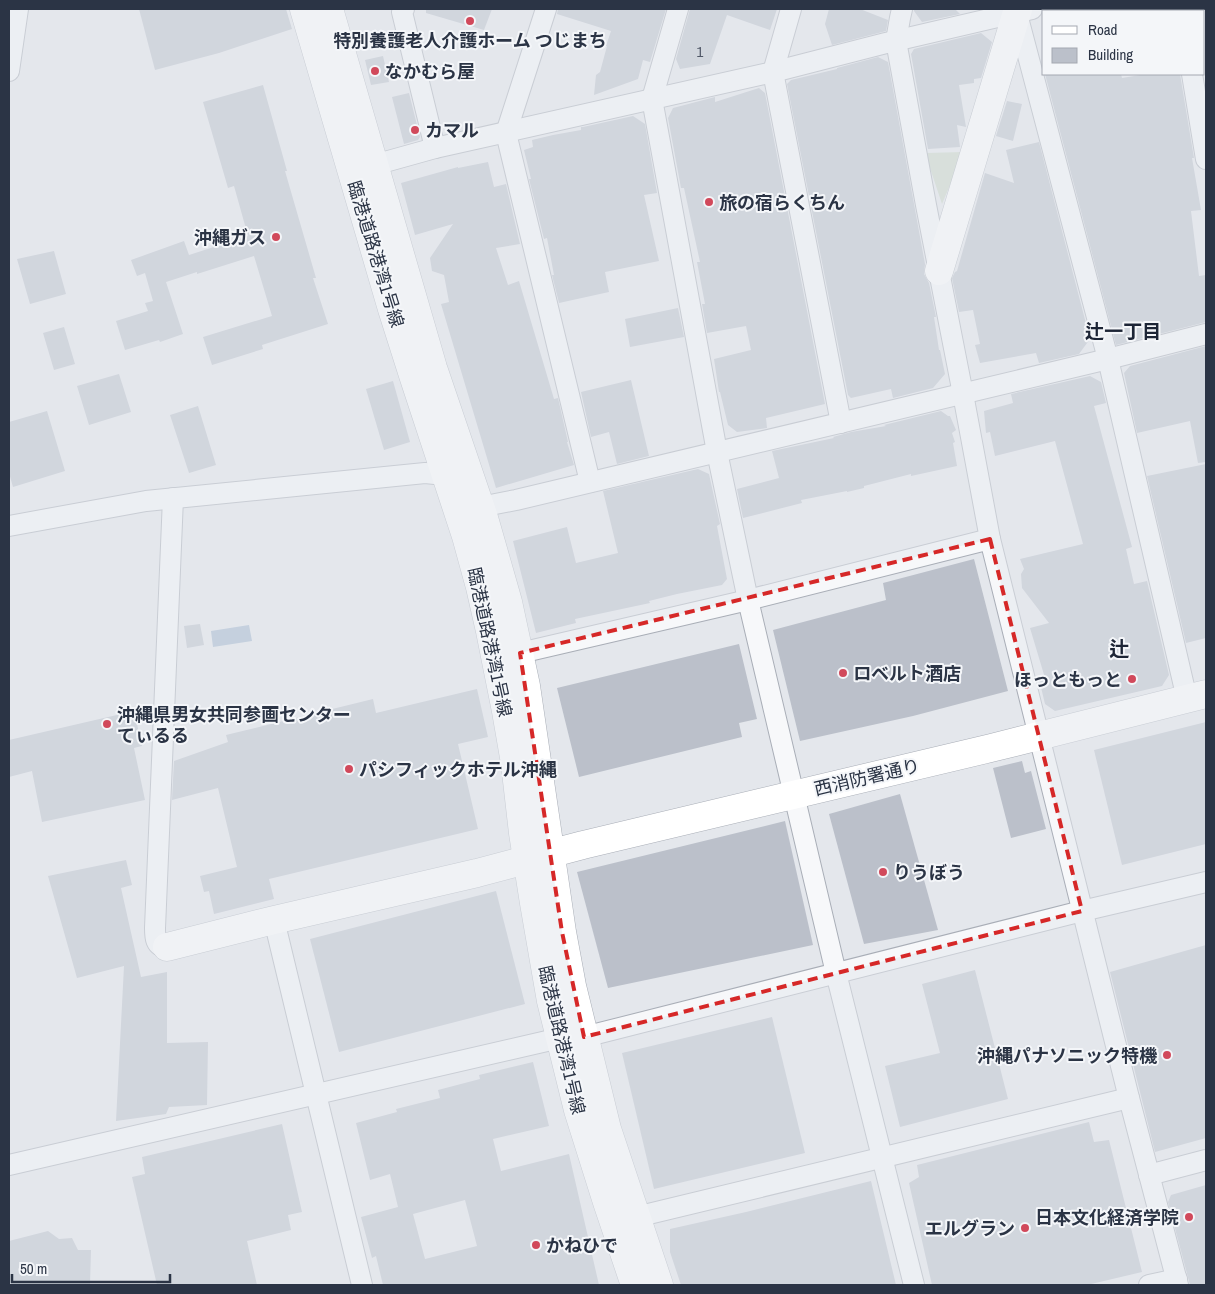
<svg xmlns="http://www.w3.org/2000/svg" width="1215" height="1294" font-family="'Archivo Narrow','Noto Sans JP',sans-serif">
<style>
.green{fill:#c9d6c5}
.water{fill:#9fb4cc}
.building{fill:#bbc0ca;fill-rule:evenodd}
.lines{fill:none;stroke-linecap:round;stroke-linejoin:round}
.street-casing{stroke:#a9aeb7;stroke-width:22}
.secondary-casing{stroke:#a9aeb7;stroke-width:29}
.street{stroke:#f7f8fa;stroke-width:20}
.secondary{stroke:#fff;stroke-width:28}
.marked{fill:none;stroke:#d62828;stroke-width:4;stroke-dasharray:10 6;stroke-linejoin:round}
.poi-dot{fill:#d1495b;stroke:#f4f6f9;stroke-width:2}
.labels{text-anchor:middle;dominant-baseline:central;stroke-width:4;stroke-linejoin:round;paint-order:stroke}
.number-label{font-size:15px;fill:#4f5766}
.poi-label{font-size:18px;font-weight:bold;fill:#2b3445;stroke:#f4f6f9;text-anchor:start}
.street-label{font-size:18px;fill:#2b3445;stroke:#f4f6f9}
.neighbourhood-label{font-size:19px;font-weight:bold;fill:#1d2536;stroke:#f4f6f9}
.quarter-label{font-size:20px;font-weight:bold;fill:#1d2536;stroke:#f4f6f9}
</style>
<rect width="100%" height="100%" fill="#e4e7ec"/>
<path class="green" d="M964 152 942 204 925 153Z"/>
<path class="water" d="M249 625 252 641 213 647 211 631Z"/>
<g class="building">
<path d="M139 9H286L292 29 219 53 155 70Z"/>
<path d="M426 9H492L484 30 426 13Z"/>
<path d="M558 9H666L650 62 643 60 638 79 594 95 596 75 600 72 607 46H606L611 31 557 14Z"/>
<path d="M690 9H777L770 30 727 15 710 64 680 69 676 59Z"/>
<path d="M829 9H860L888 20 886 31 832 45 825 24Z"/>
<path d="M914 9H955L960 14 922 22 914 11Z"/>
<path d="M981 33 992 42 981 78 974 79V83L959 85 966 127 957 125 960 147 928 149 911 54 914 49Z"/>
<path d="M383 56 389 82 371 85 365 60Z"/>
<path d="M878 57 888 62 925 264 924 274 929 283 936 317H934L939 350H940L945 374 933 388 893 398 891 389 851 398 848 395 787 84 791 80 837 69V68Z"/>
<path d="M1045 74H1121L1122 78 1146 74H1180L1194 158H1192L1201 210 1191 211 1199 276 1206 275V322L1116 345Z"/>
<path d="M263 85 287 171H285L316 278H313L328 324 262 345 263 349 212 365 203 337 272 316 254 256 197 274V272L166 282 183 334 160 342 159 340 125 350 116 321 148 311 145 303 153 301 145 273 137 276 131 260 184 241 189 255 248 236 234 186 228 188 203 102Z"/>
<path d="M759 88 765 93 825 404 766 418 767 428 737 432 728 425 720 392H719L714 359 751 350 746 326 707 333 702 304H705L697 262H700L684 188H681L668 118 673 108 715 97V102Z"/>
<path d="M409 93 420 137 418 140 404 144 392 97Z"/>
<path d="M1007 101 1022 104 1013 141 996 136Z"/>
<path d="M633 116 645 124 657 193 644 195 659 261 605 272 609 292 559 303 552 275H554L547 238 544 239 529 179H531L524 150 533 147 532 140 553 135 581 130V127H583Z"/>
<path d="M1039 142 1090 339 1079 354 1039 363 1036 353 980 363 975 345 980 344 973 310 959 312 952 278 955 272 957 271 985 173 1014 183 1006 150Z"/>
<path d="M488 162 494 187 506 184 520 244 496 248 508 285 519 281 554 399 558 398 568 442H567L574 465 496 488 441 304 449 302 444 275 432 271 430 258 453 224 415 235 401 183 458 167V168Z"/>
<path d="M54 251 66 294 30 304 17 259Z"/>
<path d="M678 308 684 337 630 347 625 319Z"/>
<path d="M64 327 75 364 54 370 43 333Z"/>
<path d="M1206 346V462L1198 463 1190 421 1137 433 1124 373 1130 366Z"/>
<path d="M119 374 131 412 89 425 77 386Z"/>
<path d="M1090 376 1101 382 1106 403 1094 406 1132 547 1126 549 1134 584 1147 581 1169 675 1162 686 1055 711 1045 704 1039 679 1045 678 1030 628 1049 623 1022 588 1021 574 1024 569 1020 559 1083 544 1055 441 995 456 990 432 986 433 984 411 1013 403 1011 394Z"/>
<path d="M631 380 649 456 617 464 609 432 591 437 581 392Z"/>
<path d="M393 381 410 442 384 450 366 389Z"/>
<path d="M198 406 216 465 189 473 170 415Z"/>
<path d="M47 411 65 471 13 487 9 473V422Z"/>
<path d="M941 411 948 416H950L956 430 952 433 955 442 953 443 957 466 911 476V474L864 486V488L847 492V491L801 500 802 503 743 518 737 489 779 478 772 451 834 438 833 437 851 432 886 426 884 425Z"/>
<path d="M1206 464V638L1186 643 1147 476Z"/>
<path d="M698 469 709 474 720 524 717 526 727 579 722 585 677 594 649 601 650 603 575 619 576 623 536 633 513 541 567 527 576 563 618 553 603 491Z"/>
<path d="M974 559 1008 691 913 716 800 741 773 630 886 600 883 583Z"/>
<path d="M200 624 204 645 187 648 184 626Z"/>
<path d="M739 644 757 719 739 723 742 737 579 777 557 688Z"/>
<path d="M477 689 488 737 458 744 478 829 269 879 274 899 214 914 209 891 204 892 200 876 237 867 218 788 172 800 174 761 228 742 226 735 373 699 376 713Z"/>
<path d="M134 711 142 746 134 748 145 800 42 822 32 771 9 777V740Z"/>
<path d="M1206 722V844L1122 865 1094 750Z"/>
<path d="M1022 761 1025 773 1031 771 1046 829 1011 838 993 768Z"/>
<path d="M900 794 938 930 864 944 829 814Z"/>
<path d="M785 821 813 945 608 988 577 872Z"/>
<path d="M126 860 132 885 121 888 141 977 167 972V1043L208 1042 207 1105 169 1107 166 1114 116 1121 124 966 77 978 48 876Z"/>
<path d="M496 891 525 1004 339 1052 310 939Z"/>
<path d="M1206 945V1138L1155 1152 1110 972Z"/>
<path d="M975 970 1008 1099 900 1127 885 1066 940 1053 922 984Z"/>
<path d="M772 1017 805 1153 654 1189 622 1053Z"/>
<path d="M533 1062 549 1126 493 1139 501 1171 569 1154 599 1285H383L376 1256 372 1258 361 1217 398 1207 390 1174 370 1180 356 1123 397 1112 396 1109 440 1098 438 1090 480 1079 479 1075ZM465 1200 477 1246 425 1259 413 1214Z"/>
<path d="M1089 1122 1094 1142 1109 1140 1142 1272 1087 1285H932L909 1183 919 1177 917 1165Z"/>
<path d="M282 1124 302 1212 288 1215 291 1230 247 1241 257 1285H157L132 1177 145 1174 142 1157Z"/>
<path d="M871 1181 896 1285H681L670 1252V1229L746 1212Z"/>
<path d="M1206 1185V1285H1190L1168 1202 1171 1195Z"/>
<path d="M48 1231 59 1239 72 1238 78 1250H91L90 1285H9V1241Z"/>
</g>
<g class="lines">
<defs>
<g id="street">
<path d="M404 9 402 12 435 148"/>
<path d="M546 9 506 133 590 482"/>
<path d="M678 9 652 99 717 452 748 600 836 973 914 1285"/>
<path d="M791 9 773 72 841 423"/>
<path d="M902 9 900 18 896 41 926 205 963 394 990 539 1129 1098 1178 1285"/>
<path d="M1181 9 1182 11"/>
<path d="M1017 14 1108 359 1187 699"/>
<path d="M9 71 18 9"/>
<path d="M1192 74 1206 159"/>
<path d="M374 165 435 148 773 72 886 43 1032 9"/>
<path d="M9 526 146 501 425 473 445 475 480 507 516 500 1108 359 1206 334"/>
<path d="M520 653 748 600 990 539"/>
<path d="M274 920 362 1285"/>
<path d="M167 947C155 947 155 937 155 928L173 498"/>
<path d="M584 1037 1082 911 1206 882"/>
<path d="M9 1165 560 1038"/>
<path d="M1149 1175 1206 1160"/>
<path d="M636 1217 1129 1098"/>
<path d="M1149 1285 1177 1279"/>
</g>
<g id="secondary">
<path d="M304 9 392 309 413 375 466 536 480 587 490 631 506 711 515 763 523 833 534 903 551 1001 578 1110 607 1202 635 1285"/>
<path d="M329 9 433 368 484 518 508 602 526 686 562 932 572 986 607 1129 659 1285"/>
<path d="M939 271 1018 9"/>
<path d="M167 947 274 920 477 873 583 845 991 748 1206 694"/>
</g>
</defs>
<use href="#street" class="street-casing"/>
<use href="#secondary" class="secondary-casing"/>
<use href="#street" class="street"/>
<use href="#secondary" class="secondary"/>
</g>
<path d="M0 0H1215V1294H0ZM990 539 1082 911 584 1037 562 932 520 653Z" fill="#e4e7ec" fill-opacity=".55" fill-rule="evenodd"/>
<path class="marked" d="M990 539 1082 911 584 1037 562 932 520 653Z"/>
<g class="poi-dot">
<circle cx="470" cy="21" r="5"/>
<circle cx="375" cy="71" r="5"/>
<circle cx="415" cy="130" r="5"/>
<circle cx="709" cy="202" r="5"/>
<circle cx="276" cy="237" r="5"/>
<circle cx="843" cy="673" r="5"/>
<circle cx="1132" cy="679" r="5"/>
<circle cx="107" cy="724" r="5"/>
<circle cx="349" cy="769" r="5"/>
<circle cx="883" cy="872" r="5"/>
<circle cx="1167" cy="1055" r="5"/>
<circle cx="1189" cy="1217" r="5"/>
<circle cx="1025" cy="1228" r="5"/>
<circle cx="536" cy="1245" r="5"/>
</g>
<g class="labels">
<g class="number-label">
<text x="700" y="51">1</text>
</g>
<g class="poi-label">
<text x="470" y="40" text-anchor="middle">特別養護老人介護ホーム つじまち</text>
<text x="385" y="71">なかむら屋</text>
<text x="425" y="130">カマル</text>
<text x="719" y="202">旅の宿らくちん</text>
<text x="266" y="237" text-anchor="end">沖縄ガス</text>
<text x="853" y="673">ロベルト酒店</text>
<text x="1122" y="679" text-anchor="end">ほっともっと</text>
<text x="117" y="714">沖縄県男女共同参画センター<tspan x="117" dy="21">てぃるる</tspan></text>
<text x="359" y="769">パシフィックホテル沖縄</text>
<text x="893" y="872">りうぼう</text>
<text x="1157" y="1055" text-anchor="end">沖縄パナソニック特機</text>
<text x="1179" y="1217" text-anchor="end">日本文化経済学院</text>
<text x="1015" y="1228" text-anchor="end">エルグラン</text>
<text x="546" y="1245">かねひで</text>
</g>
<g class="street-label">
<text transform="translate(376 254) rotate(73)">臨港道路港湾1号線</text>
<text transform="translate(490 642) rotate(78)">臨港道路港湾1号線</text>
<text transform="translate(867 777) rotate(-13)">西消防署通り</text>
<text transform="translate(562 1040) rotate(77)">臨港道路港湾1号線</text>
</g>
<g class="neighbourhood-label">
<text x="1123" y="331">辻一丁目</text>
</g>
<g class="quarter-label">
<text x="1119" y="648">辻</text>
</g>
</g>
<rect width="1215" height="1294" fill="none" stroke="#2b3445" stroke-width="20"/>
<rect x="1042" y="10" width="162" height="65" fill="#f4f6f9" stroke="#a4a8b1"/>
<rect x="1052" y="26" width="25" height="8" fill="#ffffff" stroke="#a4a8b1"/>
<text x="1088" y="35" font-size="15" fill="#2b3445">Road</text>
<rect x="1052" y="48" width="25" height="15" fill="#bbc0ca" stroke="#a4a8b1"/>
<text x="1088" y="60" font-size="15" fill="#2b3445">Building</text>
<path d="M12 1274v8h158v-8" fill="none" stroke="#2b3445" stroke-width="2.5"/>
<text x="20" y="1274" font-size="15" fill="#2b3445" stroke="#f4f6f9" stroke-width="4" paint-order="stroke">50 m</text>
</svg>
